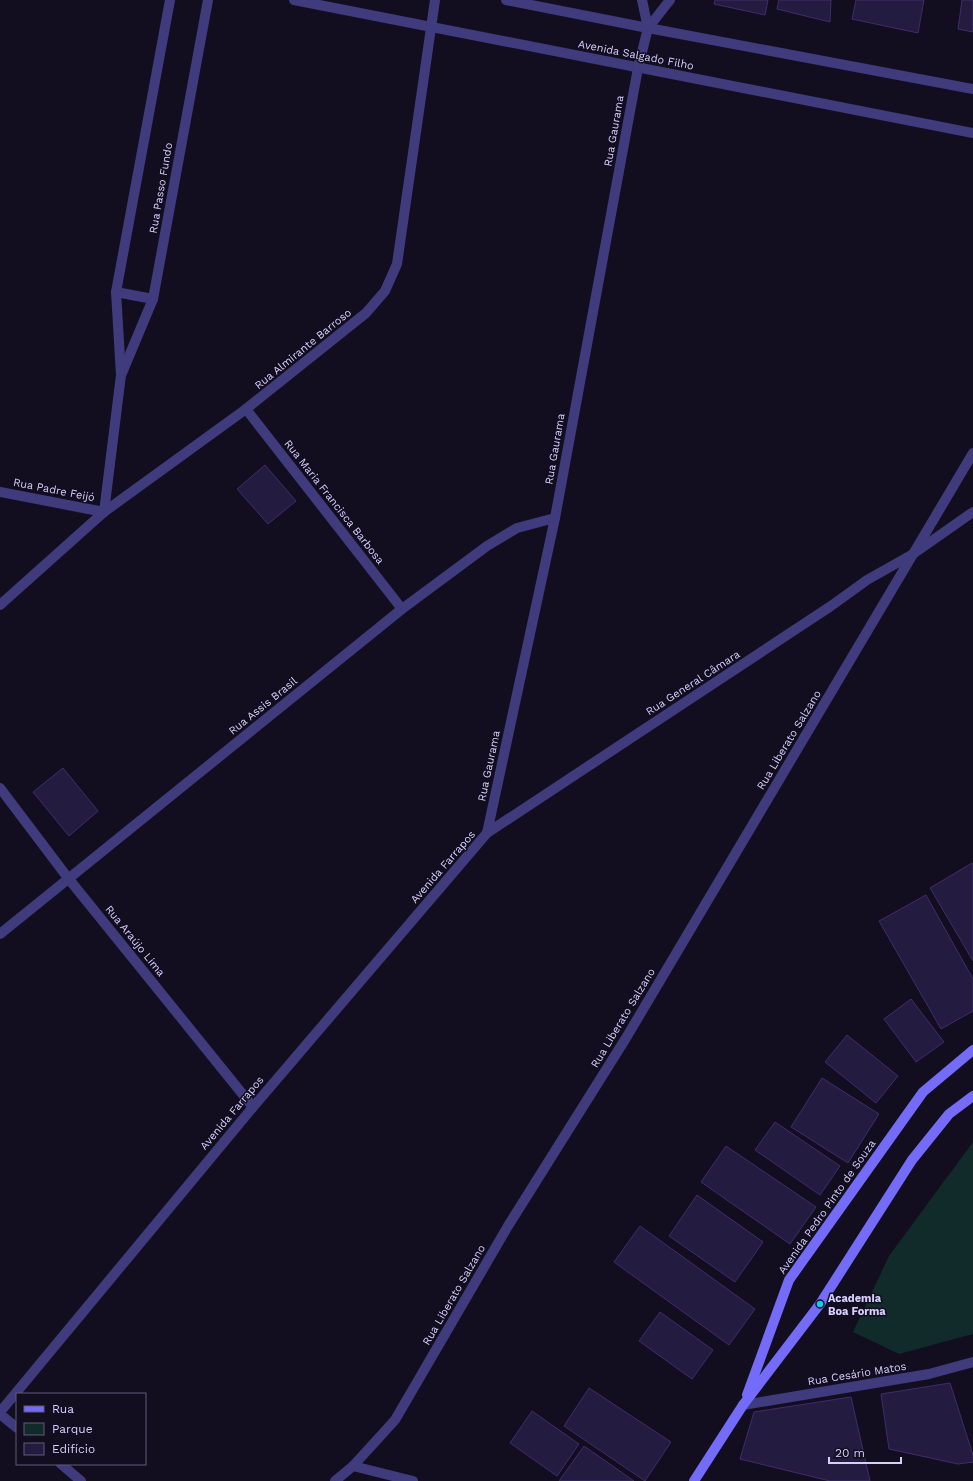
<svg xmlns="http://www.w3.org/2000/svg" width="973" height="1481" font-family="'Work Sans',sans-serif">
<style>
.green{fill:#112a2a}
.building{fill:#241b40;stroke:#3d2e6b}
.lines{fill:none;stroke-linecap:round;stroke-linejoin:round}
.minor{stroke:#403b7d;stroke-width:10}
.tertiary{stroke:#403b7d;stroke-width:10}
.secondary{stroke:#746bf8;stroke-width:10}
.poi-dot{fill:#0bcded;stroke:#120e20;stroke-width:1.5}
.labels{text-anchor:middle;dominant-baseline:central;stroke-width:3;stroke-linejoin:round;paint-order:stroke}
.street-label{font-size:11px;fill:#d6cffd;stroke:#120e20}
.poi-label{font-size:11px;font-weight:bold;fill:#d6cffd;stroke:#120e20;text-anchor:start}
</style>
<rect width="100%" height="100%" fill="#120e20"/>
<path class="green" d="M973 1142V1334L899 1354 853 1332 889 1256Z"/>
<g class="building">
<path d="M715 0H768L765 15 714 4Z"/>
<path d="M779 0H831L830 22 777 9Z"/>
<path d="M856 0H924L918 33 852 19Z"/>
<path d="M962 0H973V32L958 29Z"/>
<path d="M265 465 296 501 268 524 237 489Z"/>
<path d="M63 768 98 811 69 836 33 792Z"/>
<path d="M972 863 973 865V961L930 888Z"/>
<path d="M926 895 973 979V1011L941 1029 879 921Z"/>
<path d="M911 999 944 1042 916 1062 884 1019Z"/>
<path d="M847 1035 898 1076 876 1103 825 1062Z"/>
<path d="M822 1078 879 1114 848 1163 791 1127Z"/>
<path d="M775 1122 840 1166 820 1195 755 1150Z"/>
<path d="M726 1146 816 1207 790 1244 701 1182Z"/>
<path d="M697 1195 763 1242 735 1282 669 1236Z"/>
<path d="M640 1226 755 1309 729 1345 614 1262Z"/>
<path d="M660 1312 713 1350 692 1379 639 1341Z"/>
<path d="M950 1383 973 1455V1462L958 1464 889 1449 881 1394Z"/>
<path d="M589 1388 671 1442 645 1481 564 1426Z"/>
<path d="M851 1397 870 1481H830L740 1459 754 1412Z"/>
<path d="M532 1411 579 1444 557 1476 510 1443Z"/>
<path d="M584 1446 634 1481H559Z"/>
</g>
<g class="lines">
<g class="minor">
<path d="M294 0 973 133"/>
<path d="M506 0 648 28 973 89"/>
<path d="M116 292 153 299"/>
<path d="M122 373 153 299 208 0"/>
<path d="M246 409 402 609"/>
<path d="M0 492 104 512"/>
<path d="M104 512 121 375 116 292 170 0"/>
<path d="M0 605 104 512 246 409 366 313 385 291 397 264 435 0"/>
<path d="M0 788 68 878 253 1107"/>
<path d="M487 833 831 606 867 580 913 554 973 512"/>
<path d="M0 934 402 609 487 546 517 528 555 518"/>
<path d="M743 1405 929 1374 973 1362"/>
<path d="M353 1466 395 1420 508 1226 626 1038 973 453"/>
</g>
<g class="tertiary">
<path d="M648 28 670 0"/>
<path d="M0 1412 253 1107 487 833 555 518 638 68 648 28 642 0"/>
<path d="M0 1414 17 1428"/>
<path d="M61 1464 81 1481"/>
<path d="M335 1481 353 1466 413 1481"/>
</g>
<g class="secondary">
<path d="M747 1395 789 1280 923 1092 973 1050"/>
<path d="M694 1481 743 1405 820 1304 912 1160 949 1114 973 1096"/>
</g>
</g>
<circle class="poi-dot" cx="820" cy="1304" r="4"/>
<g class="labels">
<g class="street-label">
<text transform="translate(636 55) rotate(11)">Avenida Salgado Filho</text>
<text transform="translate(614 131) rotate(-80)">Rua Gaurama</text>
<text transform="translate(161 188) rotate(-80)">Rua Passo Fundo</text>
<text transform="translate(303 349) rotate(-39)">Rua Almirante Barroso</text>
<text transform="translate(555 449) rotate(-80)">Rua Gaurama</text>
<text transform="translate(54 490) rotate(11)">Rua Padre Feijó</text>
<text transform="translate(334 502) rotate(52)">Rua Maria Francisca Barbosa</text>
<text transform="translate(693 683) rotate(-33)">Rua General Câmara</text>
<text transform="translate(263 706) rotate(-39)">Rua Assis Brasil</text>
<text transform="translate(789 740) rotate(-59)">Rua Liberato Salzano</text>
<text transform="translate(489 766) rotate(-78)">Rua Gaurama</text>
<text transform="translate(443 867) rotate(-49)">Avenida Farrapos</text>
<text transform="translate(135 941) rotate(51)">Rua Araújo Lima</text>
<text transform="translate(623 1018) rotate(-59)">Rua Liberato Salzano</text>
<text transform="translate(232 1113) rotate(-50)">Avenida Farrapos</text>
<text transform="translate(827 1207) rotate(-55)">Avenida Pedro Pinto de Souza</text>
<text transform="translate(454 1295) rotate(-60)">Rua Liberato Salzano</text>
<text transform="translate(857 1374) rotate(-9)">Rua Cesário Matos</text>
</g>
<g class="poi-label">
<text x="828" y="1298">Academia<tspan x="828" dy="13">Boa Forma</tspan></text>
</g>
</g>
<rect x="16" y="1393" width="130" height="72" fill="#120e20" stroke="#605b78"/>
<rect x="24" y="1406" width="20" height="6" fill="#746bf8" stroke="#605b78"/>
<text x="52" y="1413" font-size="12" fill="#d6cffd">Rua</text>
<rect x="24" y="1423" width="20" height="12" fill="#112a2a" stroke="#605b78"/>
<text x="52" y="1433" font-size="12" fill="#d6cffd">Parque</text>
<rect x="24" y="1443" width="20" height="12" fill="#241b40" stroke="#605b78"/>
<text x="52" y="1453" font-size="12" fill="#d6cffd">Edifício</text>
<path d="M829 1457v6h72v-6" fill="none" stroke="#d6cffd" stroke-width="2"/>
<text x="835" y="1457" font-size="12" fill="#d6cffd" stroke="#120e20" stroke-width="3" paint-order="stroke">20 m</text>
</svg>
